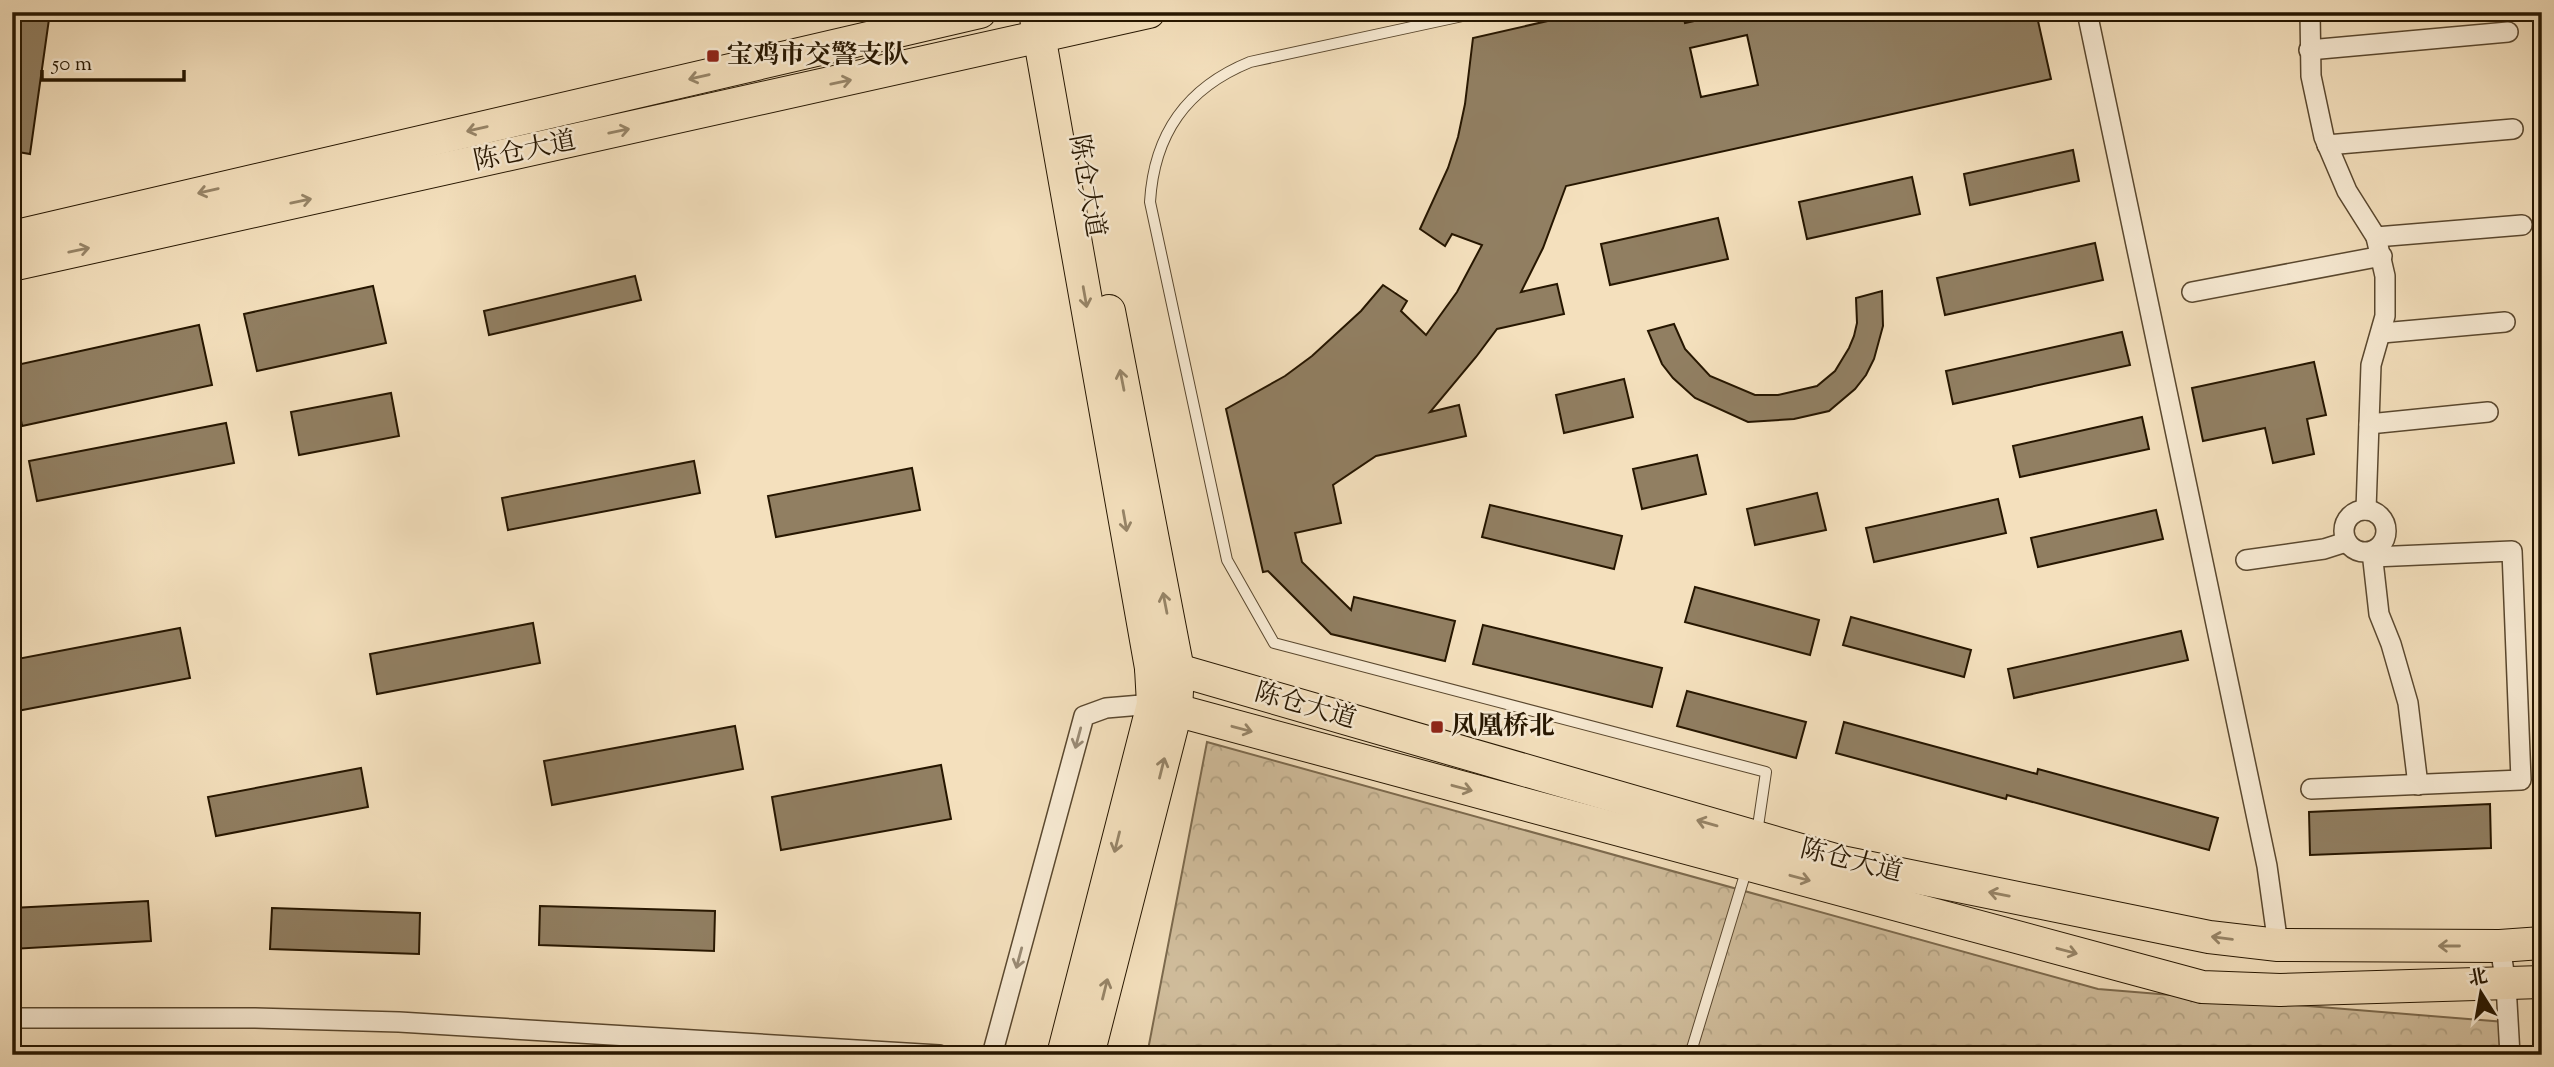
<svg xmlns="http://www.w3.org/2000/svg" width="2554" height="1067" font-family="'Sorts Mill Goudy','Noto Serif SC',serif">
<style>
.forest{fill:url(#forest-crowns);stroke:#7c6a4e;stroke-width:2}
.building{fill:#917f62;stroke:#261600;stroke-width:2;fill-rule:evenodd}
.lines{fill:none;stroke-linecap:round;stroke-linejoin:round}
.lane-casing{stroke:#5a482f;stroke-width:12}
.street-casing{stroke:#5a482f;stroke-width:22}
.primary-casing{stroke:#261600;stroke-width:34}
.path{stroke:#261600;stroke-width:3.5;stroke-dasharray:5 3.5;stroke-linecap:butt}
.lane{stroke:#f8ebd4;stroke-width:10}
.street{stroke:#f8ebd4;stroke-width:19}
.primary{stroke:#f4e0bd;stroke-width:32}
.oneway{stroke:#978568}
.oneway2{stroke:#9a8b75}
.poi-dot{fill:#8f2418;stroke:#f8ebd4;stroke-width:2.5}
.labels{text-anchor:middle;dominant-baseline:central;stroke-width:5;stroke-linejoin:round;paint-order:stroke}
.poi-label{font-size:26px;font-weight:bold;fill:#261600;stroke:#f8ebd4;text-anchor:start}
.street-label{font-size:26px;fill:#261600;stroke:#f8ebd4}
</style>
<defs>
<pattern id="forest-crowns" width="20" height="18" patternUnits="userSpaceOnUse" patternTransform="scale(1.75)"><rect width="20" height="18" fill="#d1be9d"/><path d="M2 6a3 3 0 1 1 6 0M12 15a3 3 0 1 1 6 0" fill="none" stroke="#b3a385"/></pattern>
</defs>
<rect width="100%" height="100%" fill="#f4e0bd"/>
<filter id="stains"><feTurbulence type="fractalNoise" baseFrequency=".00286" numOctaves="4"/><feColorMatrix values="0 0 0 0 .2 0 0 0 0 .09 0 0 0 0 .02 0 0 0 .5 -.17"/></filter>
<radialGradient id="worn" r=".72"><stop offset=".6" stop-color="#630" stop-opacity="0"/><stop offset="1" stop-color="#630" stop-opacity=".3"/></radialGradient>
<path class="forest" d="M1207 742 2098 989 2505 1022 2504 1055H1147Z"/>
<g class="building">
<path d="M18 12H50L30 154 12 151V54Z"/>
<path d="M1587 12H1682L1685 23 1735 12H2036L2051 79 1566 186 1543 248 1521 292 1557 284 1564 314 1497 329 1476 357 1430 412 1459 405 1466 436 1376 456 1333 485 1341 523 1295 533 1302 562 1351 610 1354 597 1455 621 1445 661 1331 634 1268 571 1263 572 1226 409 1285 376 1312 356 1361 311 1383 285 1407 301 1401 311 1426 335 1457 292 1482 245 1452 234 1445 246 1420 229 1448 168 1458 137 1465 104 1473 38ZM1747 35 1758 85 1701 97 1690 48Z"/>
<path d="M2073 150 2079 181 1970 205 1964 174Z"/>
<path d="M1912 177 1920 214 1807 239 1799 202Z"/>
<path d="M1718 218 1728 259 1610 285 1601 244Z"/>
<path d="M2095 243 2103 280 1945 315 1937 278Z"/>
<path d="M635 276 641 300 489 335 484 311Z"/>
<path d="M373 286 386 343 257 371 244 314Z"/>
<path d="M1882 291 1883 326 1874 359 1866 375 1855 389 1829 411 1794 419 1748 422 1695 398 1673 378 1662 364 1648 331 1674 324 1685 349 1710 376 1755 395H1778L1817 386 1835 371 1849 348 1854 336 1857 323 1856 298Z"/>
<path d="M199 325 212 385 22 426 15 387H12V366Z"/>
<path d="M2122 332 2130 365 1953 404 1946 371Z"/>
<path d="M2314 362 2326 415 2307 419 2314 454 2273 463 2265 428 2203 441 2192 388Z"/>
<path d="M1624 379 1633 417 1564 433 1556 395Z"/>
<path d="M391 393 399 436 299 455 291 412Z"/>
<path d="M2142 417 2149 449 2020 477 2013 446Z"/>
<path d="M226 423 234 463 37 501 29 461Z"/>
<path d="M1697 455 1706 494 1642 509 1633 469Z"/>
<path d="M694 461 700 493 508 530 502 498Z"/>
<path d="M912 468 920 510 776 537 768 496Z"/>
<path d="M1817 493 1826 530 1755 545 1747 509Z"/>
<path d="M1998 499 2006 533 1874 562 1866 528Z"/>
<path d="M1490 505 1622 536 1614 569 1482 537Z"/>
<path d="M2156 510 2163 539 2038 567 2031 538Z"/>
<path d="M1695 587 1819 620 1810 655 1685 622Z"/>
<path d="M1851 617 1971 650 1964 677 1843 645Z"/>
<path d="M533 623 540 663 377 694 370 654Z"/>
<path d="M1483 625 1662 668 1652 707 1473 664Z"/>
<path d="M180 628 190 678 12 712V660Z"/>
<path d="M2181 631 2188 660 2014 698 2008 669Z"/>
<path d="M1687 691 1806 722 1796 758 1677 726Z"/>
<path d="M1844 722 2037 774 2038 769 2218 818 2209 850 2007 795 2006 799 1836 753Z"/>
<path d="M735 726 743 769 552 805 544 761Z"/>
<path d="M941 765 951 819 781 850 772 797Z"/>
<path d="M361 768 368 807 216 836 208 797Z"/>
<path d="M2490 804 2491 848 2310 855 2309 812Z"/>
<path d="M148 901 151 941 12 949V908Z"/>
<path d="M540 906 715 911 714 951 539 945Z"/>
<path d="M272 908 420 913 419 954 270 949Z"/>
</g>
<g class="lines">
<defs>
<g id="lane">
<path d="M1481 12 1250 62C1186 88 1154 134 1150 202L1227 560 1274 643 1766 772 1757 833"/>
<path d="M1690 1055 1747 868"/>
</g>
<g id="street">
<path d="M2087 12 2267 866 2278 945"/>
<path d="M2310 12 2311 76 2324 137 2347 191 2376 237 2385 276V316L2371 365 2366 510"/>
<path d="M2309 50 2508 32"/>
<path d="M2327 145 2513 129"/>
<path d="M2376 237 2522 225"/>
<path d="M2192 292 2382 256"/>
<path d="M2382 333 2505 322"/>
<path d="M2369 424 2488 412"/>
<circle cx="2365" cy="531" r="21"/>
<path d="M2372 552 2379 614 2391 644 2408 703 2418 785"/>
<path d="M2246 560 2324 549 2346 542"/>
<path d="M2311 789 2521 780 2512 551 2373 557"/>
<path d="M2500 946 2506 985 2510 1055"/>
<path d="M12 1018H255L399 1022 939 1055"/>
<path d="M992 1055 1084 716 1106 708 1153 704"/>
</g>
<g id="primary">
<path d="M1035 12 1151 668 1153 704 2202 987 2280 990 2542 982"/>
<path d="M12 237 980 12"/>
<path d="M12 265 1149 12"/>
<path d="M1151 668 1178 670 1846 863 2209 937 2278 945 2500 946 2542 943"/>
<path d="M1063 1055 1153 704"/>
<path d="M1088 1055 1176 711 1178 670 1109 311"/>
</g>
</defs>
<use href="#lane" class="lane-casing"/>
<use href="#street" class="street-casing"/>
<use href="#primary" class="primary-casing"/>
<path class="path" d="M1541 12 1543 22"/>
<use href="#lane" class="lane"/>
<use href="#street" class="street"/>
<use href="#primary" class="primary"/>
</g>
<defs><path id="oneway-shaft" d="M-6 0H5M1.5-3L5.5 0L1.5 3" fill="none" stroke-width="1.6" stroke-linecap="round" stroke-linejoin="round" transform="scale(1.75)"/></defs>
<g class="oneway">
<use href="#oneway-shaft" transform="translate(699 77) rotate(167)"/>
<use href="#oneway-shaft" transform="translate(841 82) rotate(-12)"/>
<use href="#oneway-shaft" transform="translate(477 129) rotate(167)"/>
<use href="#oneway-shaft" transform="translate(619 131) rotate(-12)"/>
<use href="#oneway-shaft" transform="translate(208 191) rotate(167)"/>
<use href="#oneway-shaft" transform="translate(301 201) rotate(-12)"/>
<use href="#oneway-shaft" transform="translate(79 250) rotate(-12)"/>
<use href="#oneway-shaft" transform="translate(1085 297) rotate(80)"/>
<use href="#oneway-shaft" transform="translate(1122 380) rotate(-101)"/>
<use href="#oneway-shaft" transform="translate(1125 521) rotate(80)"/>
<use href="#oneway-shaft" transform="translate(1165 603) rotate(-101)"/>
<use href="#oneway-shaft" transform="translate(1242 729) rotate(15)"/>
<use href="#oneway-shaft" transform="translate(1162 768) rotate(-76)"/>
<use href="#oneway-shaft" transform="translate(1462 788) rotate(15)"/>
<use href="#oneway-shaft" transform="translate(1707 823) rotate(-164)"/>
<use href="#oneway-shaft" transform="translate(1117 842) rotate(104)"/>
<use href="#oneway-shaft" transform="translate(1800 878) rotate(15)"/>
<use href="#oneway-shaft" transform="translate(1999 894) rotate(-169)"/>
<use href="#oneway-shaft" transform="translate(2222 938) rotate(-173)"/>
<use href="#oneway-shaft" transform="translate(2449 946) rotate(-180)"/>
<use href="#oneway-shaft" transform="translate(2067 951) rotate(15)"/>
<use href="#oneway-shaft" transform="translate(1105 989) rotate(-76)"/>
</g>
<g class="oneway2">
<use href="#oneway-shaft" transform="translate(1078 738) rotate(105)"/>
<use href="#oneway-shaft" transform="translate(1019 958) rotate(105)"/>
</g>
<g class="poi-dot">
<rect x="706" y="49" width="14" height="14" rx="3.5"/>
<rect x="1430" y="720" width="14" height="14" rx="3.5"/>
</g>
<g class="labels">
<g class="poi-label">
<text x="727" y="56">宝鸡市交警支队</text>
<text x="1451" y="727">凤凰桥北</text>
</g>
<g class="street-label">
<text transform="translate(525 152) rotate(-12)">陈仓大道</text>
<text transform="translate(1086 186) rotate(80)">陈仓大道</text>
<text transform="translate(1305 707) rotate(16)">陈仓大道</text>
<text transform="translate(1851 862) rotate(14)">陈仓大道</text>
</g>
</g>
<rect width="2554" height="1067" fill="none" stroke="#f4e0bd" stroke-width="42"/>
<rect x="14" y="14" width="2526" height="1039" fill="none" stroke="#261600" stroke-width="3.5"/>
<rect x="21" y="21" width="2512" height="1025" fill="none" stroke="#261600" stroke-width="2"/>
<g transform="translate(2481 993) rotate(349)" stroke="#f8ebd4" stroke-width="5" paint-order="stroke">
<path d="M0-5L12 26L0 18L-12 26Z" fill="#261600"/>
<text y="-10" font-size="19" font-weight="bold" text-anchor="middle" fill="#261600">北</text>
</g>
<path d="M42 70v10h142v-10" fill="none" stroke="#261600" stroke-width="3.5"/>
<text x="52" y="70" font-size="21" fill="#261600" stroke="#f8ebd4" stroke-width="5" paint-order="stroke">50 m</text>
<rect width="100%" height="100%" filter="url(#stains)"/>
<rect width="100%" height="100%" fill="url(#worn)"/>
</svg>
